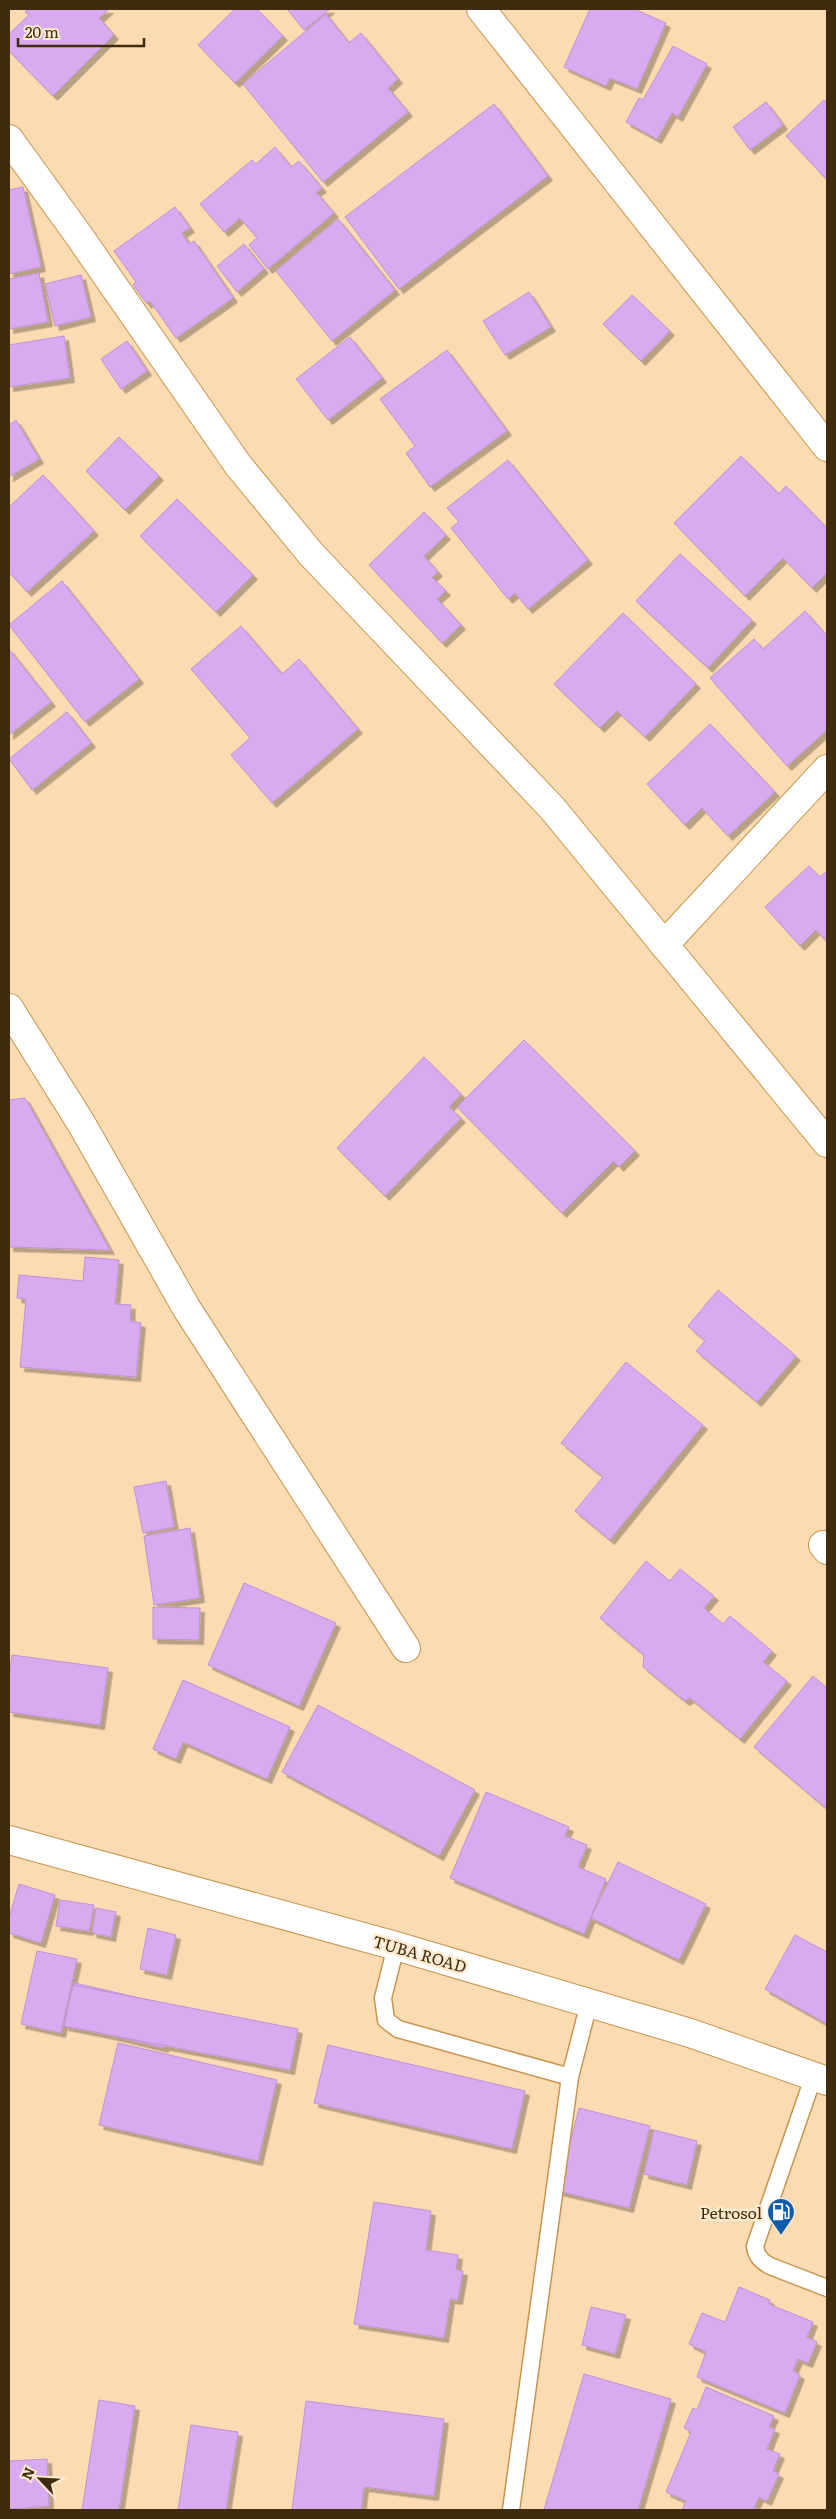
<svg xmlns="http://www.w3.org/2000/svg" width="836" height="2519" font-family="Literata,serif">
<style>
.building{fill:#d8abf0;stroke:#bf92d5;filter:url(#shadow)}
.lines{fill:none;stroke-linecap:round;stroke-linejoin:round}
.service-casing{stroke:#c7954f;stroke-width:19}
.minor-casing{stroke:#c7954f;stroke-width:30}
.tertiary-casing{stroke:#c7954f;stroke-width:30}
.service{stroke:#fff;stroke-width:16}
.minor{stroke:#fff;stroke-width:28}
.tertiary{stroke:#fff;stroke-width:28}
.labels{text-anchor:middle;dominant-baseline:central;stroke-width:5;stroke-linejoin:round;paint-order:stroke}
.street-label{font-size:16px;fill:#3f2b0d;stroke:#ffeacf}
.poi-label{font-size:16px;fill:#3f2b0d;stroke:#ffeacf;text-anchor:end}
</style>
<defs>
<filter id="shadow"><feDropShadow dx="4.5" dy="4.5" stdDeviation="0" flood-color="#0004"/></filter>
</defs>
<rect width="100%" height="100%" fill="#fadbb2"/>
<g class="building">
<path d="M28 9H109L99 18 114 35 53 96 9 51V34L29 15 25 12Z"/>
<path d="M235 9H257L283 36 235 83 198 45Z"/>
<path d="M287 9H330L304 30Z"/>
<path d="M590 9H634L666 23 637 89 610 78 606 86 564 67Z"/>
<path d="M326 14 349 43 361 33 398 79 388 88 408 112 323 182 243 84Z"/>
<path d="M673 46 707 64 678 117 672 113 657 139 626 122 639 98 643 100Z"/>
<path d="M824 100 827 103V180L786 136Z"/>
<path d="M766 102 783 125 750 150 733 127Z"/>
<path d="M494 104 548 176 399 289 345 217Z"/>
<path d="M275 147 291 167 299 161 322 188 316 192 334 213 268 269 249 245 257 238 240 218 224 232 200 204 252 160 256 164Z"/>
<path d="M23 187 41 267 9 274V190Z"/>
<path d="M175 207 190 228 182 233 189 244 194 241 233 298 176 338 150 301 147 304 133 285 136 282 114 251Z"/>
<path d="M338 219 395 290 332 341 276 271Z"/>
<path d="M244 244 264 269 237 292 217 266Z"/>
<path d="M39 273 48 322 9 329V279Z"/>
<path d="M81 275 91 317 55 326 45 284Z"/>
<path d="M529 292 551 327 505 355 483 321Z"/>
<path d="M632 295 670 331 641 361 603 324Z"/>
<path d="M64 336 70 378 9 387V345Z"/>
<path d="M350 337 382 378 328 420 296 379Z"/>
<path d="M127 341 147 371 121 389 101 359Z"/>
<path d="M447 350 507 431 430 487 406 453 415 446 380 399Z"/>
<path d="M16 420 39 459 9 477V425Z"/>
<path d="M119 437 159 476 125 510 86 471Z"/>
<path d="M741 456 779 494 786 486 827 528V573L812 588 783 558 745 596 674 523Z"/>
<path d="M508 460 588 560 528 609 515 593 508 599 451 528 459 522 447 508Z"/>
<path d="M43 475 94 531 27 592 9 572V507Z"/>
<path d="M177 499 253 575 216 612 140 536Z"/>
<path d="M424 512 446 535 424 556 438 572 432 577 446 591 437 599 461 625 442 643 369 565Z"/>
<path d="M680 554 752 620 708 668 636 601Z"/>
<path d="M62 581 139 679 85 722 9 625Z"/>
<path d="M805 611 827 636V730L787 766 710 678 754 639 763 649Z"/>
<path d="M623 613 696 684 645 737 617 711 600 728 554 684Z"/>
<path d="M241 626 282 674 299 659 358 729 272 803 231 755 250 738 191 669Z"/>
<path d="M9 649 51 702 9 735Z"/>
<path d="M67 712 91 743 32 790 9 759Z"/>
<path d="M710 724 775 792 728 836 702 808 685 825 647 784Z"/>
<path d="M809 866 820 877 827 871V942L816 930 800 946 765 907Z"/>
<path d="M524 1040 635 1151 619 1167 614 1161 562 1213 457 1107Z"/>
<path d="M424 1057 461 1094 449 1107 461 1118 385 1196 337 1148Z"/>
<path d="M25 1098 110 1250 9 1247V1100Z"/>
<path d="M85 1257 119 1260 115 1304 131 1305 130 1321 141 1323 136 1377 20 1367 26 1299 17 1298 19 1275 83 1281Z"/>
<path d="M718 1290 796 1356 757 1402 696 1351 705 1341 688 1326Z"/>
<path d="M626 1362 703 1425 610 1540 575 1511 603 1477 561 1443Z"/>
<path d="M166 1481 174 1527 143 1533 134 1487Z"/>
<path d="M190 1528 200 1598 154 1605 144 1536Z"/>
<path d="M646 1561 670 1581 680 1569 714 1596 704 1608 723 1624 730 1616 772 1651 763 1662 787 1681 740 1739 690 1698 685 1701 643 1667 644 1655 600 1618Z"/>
<path d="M244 1583 336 1623 299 1706 208 1665Z"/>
<path d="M153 1607 200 1608 199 1640 153 1639Z"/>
<path d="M12 1655 108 1668 100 1725 9 1712V1676Z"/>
<path d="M813 1676 827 1688V1809L754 1747Z"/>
<path d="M183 1680 290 1727 267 1779 183 1742 176 1759 153 1749Z"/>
<path d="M318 1705 475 1790 439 1856 282 1772Z"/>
<path d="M486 1792 569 1827 565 1836 587 1845 578 1867 606 1879 584 1934 450 1878Z"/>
<path d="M618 1862 706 1904 679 1960 591 1918Z"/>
<path d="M19 1884 55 1895 41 1943 9 1933V1918Z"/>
<path d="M60 1900 94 1905 89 1931 56 1926Z"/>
<path d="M96 1908 116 1912 111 1937 92 1933Z"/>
<path d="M148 1928 176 1935 167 1975 140 1969Z"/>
<path d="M795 1935 827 1952V2024L765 1989Z"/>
<path d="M37 1951 77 1959 61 2033 21 2024Z"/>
<path d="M75 1983 174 2006 164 2048 64 2024Z"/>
<path d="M73 1985 298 2029 290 2070 64 2026Z"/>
<path d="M118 2043 277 2080 258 2161 99 2125Z"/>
<path d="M328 2045 525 2091 512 2149 314 2103Z"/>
<path d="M579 2108 650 2126 629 2208 558 2191Z"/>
<path d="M654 2130 697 2141 687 2185 644 2174Z"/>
<path d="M374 2202 431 2211 426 2250 458 2255 456 2270 463 2271 458 2300 450 2299 444 2338 354 2324Z"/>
<path d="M739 2287 770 2300 769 2304 813 2322 807 2337 817 2342 808 2363 798 2359 793 2371 800 2375 785 2413 697 2377 706 2352 689 2344 702 2313 725 2322Z"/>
<path d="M591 2307 626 2315 615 2354 582 2345Z"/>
<path d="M584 2374 671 2399 638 2510H544Z"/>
<path d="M706 2387 774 2416 769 2427 775 2429 767 2449 780 2454 773 2471 779 2474 767 2501 759 2497 754 2508 759 2510H682L686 2501 666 2492 691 2432 684 2428 693 2408 697 2410Z"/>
<path d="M99 2400 135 2406 119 2510H82Z"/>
<path d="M306 2401 444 2419 434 2496 364 2487 361 2510H292Z"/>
<path d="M191 2425 238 2432 226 2510H178Z"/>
<path d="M47 2459 49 2506 9 2509V2461Z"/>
</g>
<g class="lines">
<defs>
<g id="service">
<path d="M396 1946 383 1998 386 2020 398 2029 570 2077"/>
<path d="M814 2075 755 2246C756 2256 761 2261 770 2266L827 2288"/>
<path d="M511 2510 570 2077 589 2003"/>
</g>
<g id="minor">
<path d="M481 9 827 447"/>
<path d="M9 139 77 233 238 465 311 554 552 808 827 1143"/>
<path d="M664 945 827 769"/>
<path d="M9 1008 81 1123 187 1309 406 1648"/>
<path d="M823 1545 827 1550"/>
</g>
<path id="tertiary" d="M9 1840 396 1946 690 2033 827 2081"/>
</defs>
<use href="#service" class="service-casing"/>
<use href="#minor" class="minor-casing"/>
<use href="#tertiary" class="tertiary-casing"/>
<use href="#service" class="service"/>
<use href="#minor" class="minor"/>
<use href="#tertiary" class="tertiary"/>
</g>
<defs>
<symbol id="fuel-pin" viewBox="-11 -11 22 30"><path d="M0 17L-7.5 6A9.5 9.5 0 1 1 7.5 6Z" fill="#0e5cab" stroke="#ffeacf"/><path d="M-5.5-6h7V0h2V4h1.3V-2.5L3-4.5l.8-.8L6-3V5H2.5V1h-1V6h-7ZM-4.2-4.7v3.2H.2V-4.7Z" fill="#fff"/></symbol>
</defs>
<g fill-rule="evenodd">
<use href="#fuel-pin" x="765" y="2196" width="32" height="43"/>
</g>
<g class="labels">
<g class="street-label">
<text transform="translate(420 1953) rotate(16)">TUBA ROAD</text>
</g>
<g class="poi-label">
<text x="762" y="2212">Petrosol</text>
</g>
</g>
<rect width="836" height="2519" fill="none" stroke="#3f2b0d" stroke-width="20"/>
<g transform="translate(40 2479) rotate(295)" stroke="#ffeacf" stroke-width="4" paint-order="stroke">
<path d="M0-4L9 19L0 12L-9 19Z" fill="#3f2b0d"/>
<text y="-8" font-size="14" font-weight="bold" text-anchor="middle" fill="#3f2b0d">N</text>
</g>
<path d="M18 38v8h126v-8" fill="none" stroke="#3f2b0d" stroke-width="2.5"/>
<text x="25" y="38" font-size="15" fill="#3f2b0d" stroke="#ffeacf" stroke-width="4" paint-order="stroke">20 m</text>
</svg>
